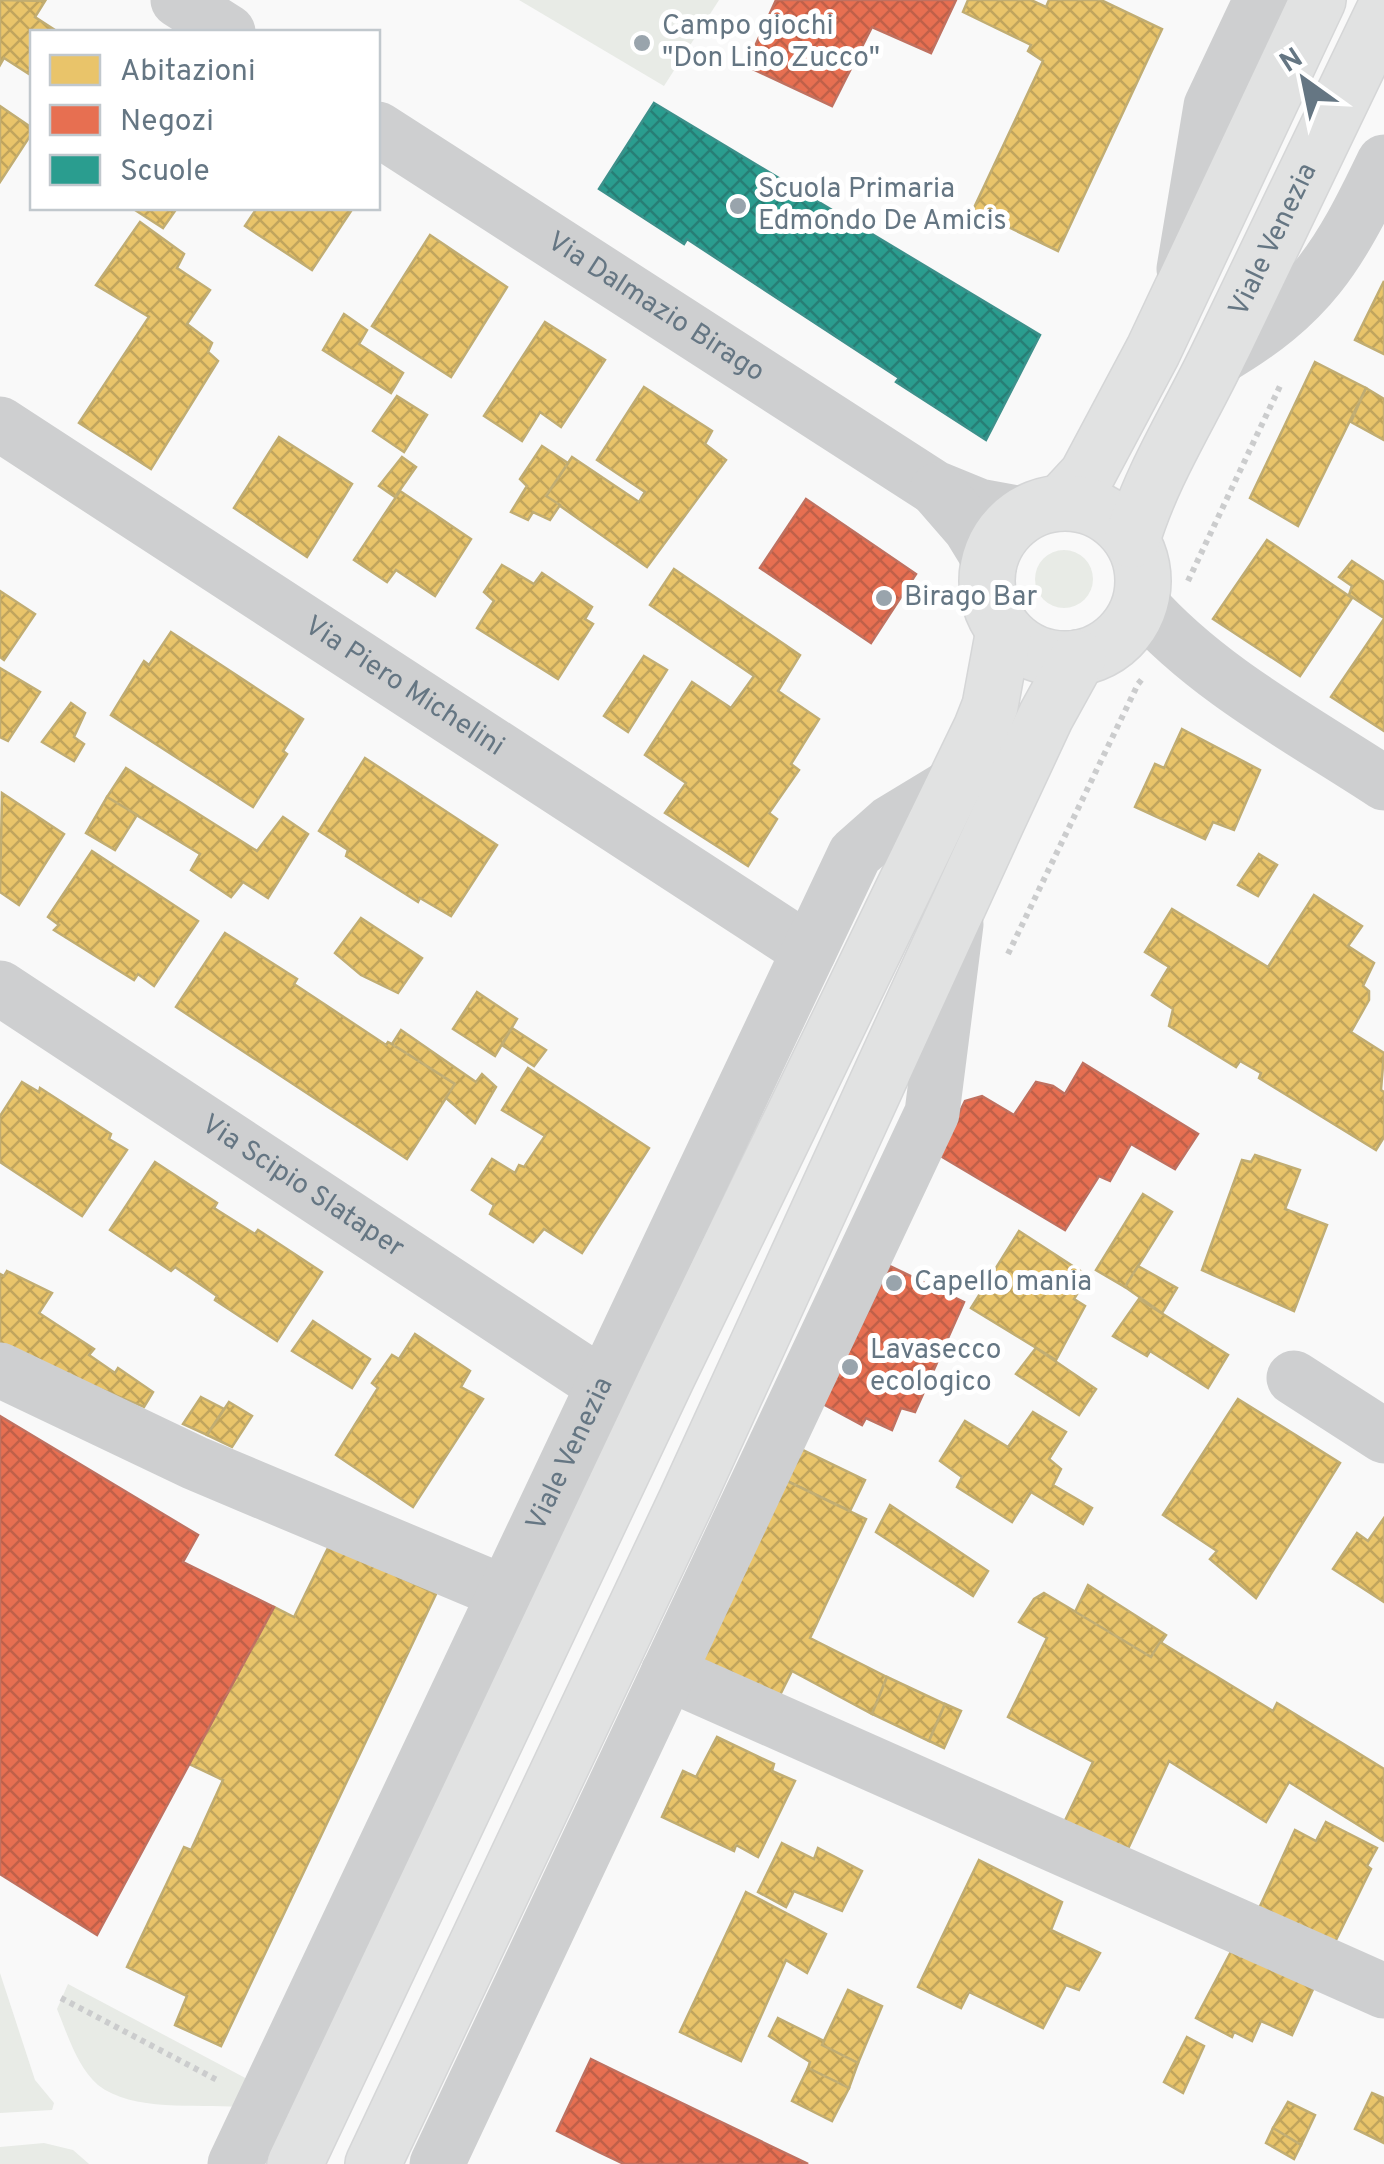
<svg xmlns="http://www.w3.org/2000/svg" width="1384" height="2164" font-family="Overpass,sans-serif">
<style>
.grass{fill:#e8ebe6}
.homes{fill:url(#homes-cross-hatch);stroke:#c1ad72;stroke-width:2.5}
.shops{fill:url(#shops-cross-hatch);stroke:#c07160;stroke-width:2.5}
.schools{fill:url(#schools-cross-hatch);stroke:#3c918b;stroke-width:2.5}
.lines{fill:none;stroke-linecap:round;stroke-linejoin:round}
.major-casing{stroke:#d5d6d7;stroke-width:58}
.path{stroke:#cbcccd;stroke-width:6;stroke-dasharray:5 5;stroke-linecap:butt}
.minor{stroke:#cecfd0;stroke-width:55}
.major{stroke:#e1e2e2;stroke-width:55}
.poi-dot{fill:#99a4ac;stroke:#fff;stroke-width:4}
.labels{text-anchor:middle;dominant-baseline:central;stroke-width:10;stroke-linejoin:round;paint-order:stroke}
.poi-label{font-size:28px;fill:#657683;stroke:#fff;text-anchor:start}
.street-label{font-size:28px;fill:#657683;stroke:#fff}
</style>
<defs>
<pattern id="homes-cross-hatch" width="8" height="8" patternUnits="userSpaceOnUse" patternTransform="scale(2.5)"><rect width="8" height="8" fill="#e9c46a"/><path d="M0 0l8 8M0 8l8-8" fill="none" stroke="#c0a45d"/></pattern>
<pattern id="shops-cross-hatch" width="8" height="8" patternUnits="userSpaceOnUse" patternTransform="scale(2.5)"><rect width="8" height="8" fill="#e76f51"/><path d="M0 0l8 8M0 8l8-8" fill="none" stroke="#bf6049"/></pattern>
<pattern id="schools-cross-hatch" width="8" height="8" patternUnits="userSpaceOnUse" patternTransform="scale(2.5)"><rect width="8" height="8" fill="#2a9d8f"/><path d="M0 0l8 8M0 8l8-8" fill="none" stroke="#277e75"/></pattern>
</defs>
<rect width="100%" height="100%" fill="#f9f9f9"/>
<g class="grass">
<path d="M519 0H719L664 86Z"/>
<circle cx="1064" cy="579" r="29"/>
<path d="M0 1973 35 2080 54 2103 52 2110 0 2113Z"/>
<path d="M68 1984 251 2081 238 2107C197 2104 132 2112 98 2085 77 2067 67 2033 57 2009Z"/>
<path d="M44 2143 73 2150 89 2164H0V2147Z"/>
</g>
<g class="homes">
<path d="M0 0 45 1 35 17 58 32H32V76L4 58 0 65Z"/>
<path d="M968 0H1031L1046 7 1049 0H1101L1162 29 1058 251 973 210 1043 61 1028 51 1031 45 963 12Z"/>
<path d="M0 106 32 128V133L0 182Z"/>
<path d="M132 208H177L163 228Z"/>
<path d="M257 208H353L312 270 245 226Z"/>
<path d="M140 222 184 254 177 268 210 290 187 324 212 343 208 352 218 361 151 469 79 423 149 317 96 285Z"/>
<path d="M430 235 507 287 451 377 372 326Z"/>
<path d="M1384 281V354L1355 340Z"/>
<path d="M344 314 367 330 359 344 403 373 391 393 323 350Z"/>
<path d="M545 322 605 360 561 427 540 412 522 441 484 416Z"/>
<path d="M1315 362 1366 388 1298 526 1250 498Z"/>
<path d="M644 387 712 431 705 444 726 460 647 567 546 496 572 457 639 502 645 492 597 460Z"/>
<path d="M1366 388 1384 399V440L1351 422Z"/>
<path d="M397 396 427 415 404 452 373 431Z"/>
<path d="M279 437 352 484 307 557 234 508Z"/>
<path d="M542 446 568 463 546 496 560 505 550 520 533 512 528 520 511 512 527 486 520 479Z"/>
<path d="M402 457 416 467 395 497 379 486Z"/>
<path d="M400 491 471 539 435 596 396 570 387 582 354 560Z"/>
<path d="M1267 540 1352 598 1300 676 1213 619Z"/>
<path d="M1352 561 1384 582V618L1349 595 1352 586 1339 577Z"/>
<path d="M502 565 534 584 542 573 592 607 585 619 593 624 558 679 477 628 494 601 484 592Z"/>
<path d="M674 569 800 655 778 691 819 719 791 764 799 770 769 813 777 819 748 866 665 813 686 783 645 755 692 682 731 708 754 676 650 605Z"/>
<path d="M0 591 35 614 4 660 0 657Z"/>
<path d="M1384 619V731L1331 697Z"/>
<path d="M171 632 303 719 283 751 287 754 253 807 111 715 144 661 149 665Z"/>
<path d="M644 656 667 670 628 732 604 716Z"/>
<path d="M0 668 40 692 8 741 0 737Z"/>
<path d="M71 703 85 713 74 737 84 744 74 761 42 742Z"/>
<path d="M1182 729 1260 770 1234 830 1213 822 1205 839 1135 807 1155 764 1164 768Z"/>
<path d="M365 758 497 845 451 916 420 898 418 902 346 856 348 850 319 831Z"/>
<path d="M126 768 257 851 283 817 308 834 268 898 243 882 231 897 191 870 200 854 107 797Z"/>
<path d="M2 793 64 834 19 905 0 892Z"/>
<path d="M107 797 137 815 115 850 86 833Z"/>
<path d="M92 851 198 921 154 986 138 974 134 980 54 930 59 925 48 917Z"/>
<path d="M1259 854 1277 865 1258 896 1238 885Z"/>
<path d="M1314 895 1362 926 1348 946 1374 963 1363 986 1369 991V1000L1351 1032 1384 1053 1381 1090 1384 1092V1137L1376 1150 1259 1078 1261 1073 1240 1061 1236 1067 1169 1026 1173 1009 1152 995 1169 967 1145 952 1172 909 1268 967Z"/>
<path d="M361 918 422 958 398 993 361 975 335 953Z"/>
<path d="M225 933 297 979 294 984 386 1045 388 1042 392 1044 455 1084 407 1159 176 1007Z"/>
<path d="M477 992 517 1019 495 1056 453 1029Z"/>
<path d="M512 1028 546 1050 534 1066 502 1045Z"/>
<path d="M401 1030 476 1082 482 1074 496 1087 475 1123 446 1098 455 1084 392 1044Z"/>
<path d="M528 1068 649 1148 582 1253 544 1229 533 1242 490 1214 494 1205 472 1190 492 1159 515 1173 519 1165 524 1167 545 1136 502 1110Z"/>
<path d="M22 1082 39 1092 40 1088 111 1134 109 1139 127 1150 82 1216 0 1162V1116Z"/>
<path d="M1255 1155 1300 1170 1285 1209 1327 1225 1294 1311 1202 1270 1242 1160 1251 1162Z"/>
<path d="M155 1162 217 1203 214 1208 255 1234 258 1230 322 1272 277 1341 215 1300 217 1296 175 1267 171 1271 110 1230Z"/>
<path d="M1143 1194 1172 1212 1125 1287 1096 1270Z"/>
<path d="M1019 1231 1088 1276 1074 1299 1085 1306 1056 1360 971 1308Z"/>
<path d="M1138 1266 1177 1288 1162 1313 1125 1287Z"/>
<path d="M7 1271 52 1293 39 1313 94 1349 89 1355 115 1373 118 1368 153 1392 144 1407 0 1348V1274L4 1276Z"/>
<path d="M1139 1299 1228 1355 1208 1388 1150 1351 1147 1356 1113 1336Z"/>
<path d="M313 1321 370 1359 352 1388 292 1351Z"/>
<path d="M415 1334 470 1371 461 1387 483 1399 413 1507 336 1455 378 1388 372 1383 392 1355 399 1359Z"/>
<path d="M1036 1348 1096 1389 1079 1415 1016 1374Z"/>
<path d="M201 1397 224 1409 207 1435 183 1424Z"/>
<path d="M1238 1399 1340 1463 1256 1598 1210 1559 1217 1551 1163 1515Z"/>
<path d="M229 1402 252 1416 232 1447 207 1435Z"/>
<path d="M1033 1412 1066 1432 1049 1459 1061 1469 1053 1485 1092 1508 1083 1524 1031 1492 1012 1522 957 1487 962 1477 940 1461 965 1421 1008 1447Z"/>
<path d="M801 1449 865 1480 850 1511 785 1480Z"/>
<path d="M785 1480 866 1519 810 1638 887 1677 872 1714 792 1671 771 1713 694 1675Z"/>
<path d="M890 1505 988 1571 973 1596 876 1532Z"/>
<path d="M1384 1518V1602L1333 1569 1357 1533 1368 1541Z"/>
<path d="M330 1544 436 1594 221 2046 175 2025 187 1996 127 1967 184 1847 191 1850 223 1780 189 1764 274 1607 294 1617Z"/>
<path d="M1088 1585 1166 1635 1151 1657 1075 1612Z"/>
<path d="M1044 1593 1151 1657 1160 1642 1273 1711 1277 1703 1384 1769V1841L1289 1782 1266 1822 1169 1761 1125 1855 1062 1827 1093 1762 1008 1717 1047 1638 1019 1622 1034 1599Z"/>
<path d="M887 1677 945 1704 929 1741 872 1714Z"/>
<path d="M945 1704 961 1711 944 1748 929 1741Z"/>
<path d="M717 1737 774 1764 772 1771 795 1781 758 1857 736 1845 734 1851 662 1817 683 1771 696 1777Z"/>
<path d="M1326 1822 1377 1848 1367 1866 1371 1869 1331 1950 1256 1915 1295 1830 1316 1841Z"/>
<path d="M782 1843 814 1859 818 1848 862 1871 842 1911 794 1891 786 1907 758 1892Z"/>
<path d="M979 1860 1062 1902 1051 1930 1100 1953 1079 1990 1066 1985 1043 2028 969 1992 961 2008 918 1987Z"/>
<path d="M746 1892 826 1934 807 1973 786 1960 741 2061 680 2032Z"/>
<path d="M1233 1948 1314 1987 1292 2035 1261 2021 1252 2041 1234 2032 1232 2037 1196 2018Z"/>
<path d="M848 1990 882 2006 858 2063 822 2045Z"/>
<path d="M778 2018 824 2041 822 2045 858 2063 849 2088 808 2068 810 2062 769 2036Z"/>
<path d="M1187 2037 1204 2046 1183 2093 1164 2082Z"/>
<path d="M808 2068 849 2088 832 2121 792 2101Z"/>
<path d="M1372 2093 1384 2098V2143L1355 2129Z"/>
<path d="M1288 2102 1315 2115 1301 2145 1273 2128Z"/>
<path d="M1273 2128 1301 2145 1294 2159 1266 2143Z"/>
</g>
<g class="shops">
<path d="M776 0H956L931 53 872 27 832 106 746 66Z"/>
<path d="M806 499 916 574 871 643 760 568Z"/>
<path d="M1083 1063 1198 1134 1175 1169 1131 1144 1110 1181 1099 1176 1065 1230 939 1155 965 1101 982 1096 1014 1115 1036 1082 1053 1086 1065 1094Z"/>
<path d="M890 1266 964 1302 915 1412 901 1408 892 1430 866 1418 862 1425 823 1404Z"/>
<path d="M0 1416 198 1535 183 1562 274 1607 97 1935 0 1874Z"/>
<path d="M591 2059 632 2079 808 2164H624L599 2152 557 2131Z"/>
</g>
<path class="schools" d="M654 103 1040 335 986 440 896 382 899 378 687 239 684 244 599 189Z"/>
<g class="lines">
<defs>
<g id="major">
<path d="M1061 503 1087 475 1153 351 1318 0"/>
<circle cx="1065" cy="581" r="78"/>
<path id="s5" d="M1132 540C1152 473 1189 417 1219 354 1275 240 1329 125 1384 11"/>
<path d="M295 2164 667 1377 981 729 990 706 1004 630"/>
<path d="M373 2164 687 1499 998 819 1046 716 1078 658"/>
</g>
</defs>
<use href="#major" class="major-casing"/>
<g class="path">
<path d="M1188 581 1281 384"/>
<path d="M1008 954 1138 684 1143 678"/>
<path d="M61 1998 219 2081"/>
</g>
<g class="minor">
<path d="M178 0 228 32"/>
<path id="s1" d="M378 129 935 488 979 506 1023 514"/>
<path d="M1184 269 1211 106 1261 0"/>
<path d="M1217 359C1311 304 1338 258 1384 162"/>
<path id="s2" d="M0 424 809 951"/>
<path d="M937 490 970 528 989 559"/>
<path d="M1140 603C1207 679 1300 728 1384 783"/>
<path id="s3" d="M0 988 604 1386"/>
<path d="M0 1370 195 1463 505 1593"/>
<path d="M1294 1378 1384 1436"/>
<path d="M668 1673 1384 1991"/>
<path id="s4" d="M235 2164 855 854 890 823 951 786"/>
<path d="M437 2164 932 1113 956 924"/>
</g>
<use href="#major" class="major"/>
</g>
<g class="poi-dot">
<circle cx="642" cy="43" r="10"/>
<circle cx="738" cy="206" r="10"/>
<circle cx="884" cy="598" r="10"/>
<circle cx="894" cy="1283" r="10"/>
<circle cx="850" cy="1367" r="10"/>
</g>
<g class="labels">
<g class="poi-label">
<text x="662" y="27">Campo giochi<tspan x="662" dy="32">"Don Lino Zucco"</tspan></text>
<text x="758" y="190">Scuola Primaria<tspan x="758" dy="32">Edmondo De Amicis</tspan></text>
<text x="904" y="598">Birago Bar</text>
<text x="914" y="1283">Capello mania</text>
<text x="870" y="1351">Lavasecco<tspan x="870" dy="32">ecologico</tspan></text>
</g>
<g class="street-label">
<text stroke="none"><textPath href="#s5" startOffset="332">Viale Venezia</textPath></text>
<text stroke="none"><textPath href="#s1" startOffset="330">Via Dalmazio Birago</textPath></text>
<text stroke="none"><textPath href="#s2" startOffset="482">Via Piero Michelini</textPath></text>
<text stroke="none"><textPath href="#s3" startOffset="362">Via Scipio Slataper</textPath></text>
<text stroke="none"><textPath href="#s4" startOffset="785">Viale Venezia</textPath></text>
</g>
</g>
<rect x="30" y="30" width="350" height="180" fill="#ffffff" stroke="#c1c8cd" stroke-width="2.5"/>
<rect x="50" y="55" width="50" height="30" fill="#e9c46a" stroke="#c1c8cd" stroke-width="2.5"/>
<text x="120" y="80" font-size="30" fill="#657683">Abitazioni</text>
<rect x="50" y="105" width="50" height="30" fill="#e76f51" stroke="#c1c8cd" stroke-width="2.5"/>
<text x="120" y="130" font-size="30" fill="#657683">Negozi</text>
<rect x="50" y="155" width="50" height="30" fill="#2a9d8f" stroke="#c1c8cd" stroke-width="2.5"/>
<text x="120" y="180" font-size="30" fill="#657683">Scuole</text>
<g transform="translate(1304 80) rotate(327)" stroke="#ffffff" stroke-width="8" paint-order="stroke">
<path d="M0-8L18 38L0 25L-18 38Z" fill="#657683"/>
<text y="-15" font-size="28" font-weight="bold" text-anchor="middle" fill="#657683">N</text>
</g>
</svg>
